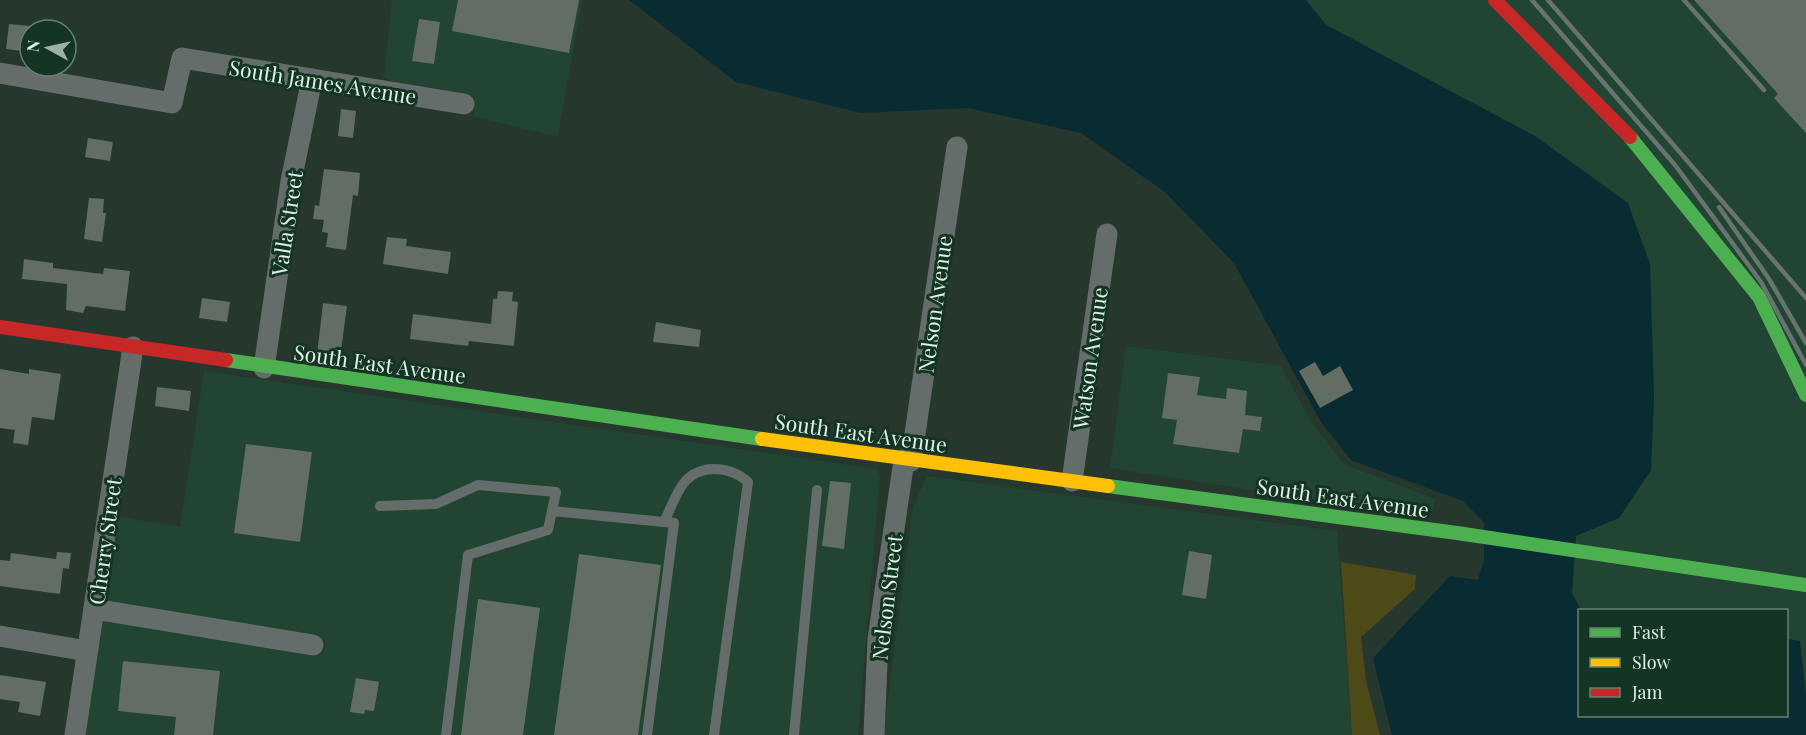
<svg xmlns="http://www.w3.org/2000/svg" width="1806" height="735" font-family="'Playfair Display',serif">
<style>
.built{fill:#214532}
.green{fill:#4e4a18}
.water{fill:#092b32}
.building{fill:#626d63}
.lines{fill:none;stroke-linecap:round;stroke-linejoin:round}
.lane{stroke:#656d6a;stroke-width:10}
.street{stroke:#656d6a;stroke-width:21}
.fast{stroke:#4caf50;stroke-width:14}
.slow{stroke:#ffc107;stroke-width:14}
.jam{stroke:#c62828;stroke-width:14}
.rail{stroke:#68726e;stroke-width:4.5}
.labels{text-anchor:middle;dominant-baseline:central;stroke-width:6;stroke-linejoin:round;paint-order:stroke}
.street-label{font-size:21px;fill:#dff1e6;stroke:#143424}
</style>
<rect width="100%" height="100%" fill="#26372e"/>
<g class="built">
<path d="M392 0H582L558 137 456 112 473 115 475 97 400 84 384 78Z"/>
<path d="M1306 0H1806V696L1800 641 1787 639 1786 610H1581L1576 605 1572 593 1576 536 1651 470 1654 398 1650 265 1535 136 1326 25Z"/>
<path d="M1126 346 1281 366 1313 425 1344 464 1435 499 1432 511 1380 510 1110 468Z"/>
<path d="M204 371 877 469 880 476 858 735H84L98 628 103 620 324 653 325 642 115 606 103 597 115 516 180 527Z"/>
<path d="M927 476 1337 531 1352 735H883L913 507Z"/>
</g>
<path class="green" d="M1341 562 1416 575 1415 589 1361 637 1366 681 1380 735H1352Z"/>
<path class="water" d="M629 0H1306L1326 25 1535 136 1628 203 1650 264 1654 398 1651 470 1619 518 1576 536 1572 593 1581 610 1580 716H1786L1787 639 1800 641 1806 696V735H1392L1373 658 1450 576 1478 580 1484 559V522L1463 501 1351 460 1321 422 1234 263 1165 192 1081 133 968 108 861 113 736 82Z"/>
<g class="building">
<path d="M458 0H579L569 53 452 31Z"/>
<path d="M1694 0H1806V133L1774 98 1778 94Z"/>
<path d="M419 19 440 22 434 64 412 61Z"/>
<path d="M9 24 30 26V52L6 49Z"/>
<path d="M341 109 356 111 353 138 338 136Z"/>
<path d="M88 138 113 142 110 161 85 157Z"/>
<path d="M324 169 360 173 358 196 353 195 346 250 326 247 328 233 322 232 324 220 313 219 315 205 319 206Z"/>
<path d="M89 198 104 199 103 213H106L102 242 84 239Z"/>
<path d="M387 237 407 239 406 246 451 252 448 274 383 264Z"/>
<path d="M24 259 53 263V268L103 274 104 268 130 271 125 311 86 306 83 313 66 310 67 284 22 279Z"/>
<path d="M498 291 513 292 512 301 518 302 514 346 469 341 468 346 410 339 413 314 491 324 493 299H497Z"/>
<path d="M202 298 230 302 227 322 199 318Z"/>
<path d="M323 303 347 306 340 358 317 355Z"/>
<path d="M656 322 701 330 699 347 653 342Z"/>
<path d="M1315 362 1323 376 1340 366 1353 390 1320 408 1299 371Z"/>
<path d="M0 369 29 374V369L61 374 54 420 32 417 28 445 13 443 15 430 0 428Z"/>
<path d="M1168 373 1200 377 1197 395 1226 399 1227 388 1247 391 1245 415 1262 417 1260 431 1243 429 1239 453 1173 444 1177 420 1162 418Z"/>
<path d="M157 387 191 391 189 411 155 406Z"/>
<path d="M246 444 312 452 300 542 234 533Z"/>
<path d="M830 481 851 483 844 549 822 546Z"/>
<path d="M1189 551 1212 555 1206 599 1182 595Z"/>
<path d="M57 552 71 553 69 569 63 568 60 594 0 586V560L10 561 11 553 56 559Z"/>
<path d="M579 554 661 565 638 735H554Z"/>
<path d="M478 599 540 608 523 735H461Z"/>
<path d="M123 661 220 671 213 735H174L176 717 118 711Z"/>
<path d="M0 675 46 682 40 716 18 712 20 702 0 699Z"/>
<path d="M356 678 379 682 374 711 365 710 364 714 350 712Z"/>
</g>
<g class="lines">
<g class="lane">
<path d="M380 506 436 504 478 485 556 492 548 530 468 555 446 735"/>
<path d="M552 511 674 523 647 735"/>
<path d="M664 522C677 496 681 470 714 469 728 469 738 473 748 482L714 735"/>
<path d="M794 735 817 490"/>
</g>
<g class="street">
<path d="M0 73 172 103 182 58 464 104"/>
<path d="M264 368 291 181 312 79"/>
<path d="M911 461 957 147"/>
<path d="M1072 481 1107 234"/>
<path d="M94 609 313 645"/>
<path d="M0 636 87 651"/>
<path d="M75 735 133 347"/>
<path d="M874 735 878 639 904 460"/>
</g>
<g class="fast">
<path d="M1630 137 1759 297 1806 395"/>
<path d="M226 360 762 439"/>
<path d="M1108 486 1457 533 1806 585"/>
</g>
<path class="slow" d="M762 439 1108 486"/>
<g class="jam">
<path d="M1495 0 1630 137"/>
<path d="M0 327 226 360"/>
</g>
<g class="rail">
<path d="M1532 0 1675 165 1761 282 1806 365"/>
<path d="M1548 0 1806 298"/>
<path d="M1684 0 1764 90"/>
<path d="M1719 207 1769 279 1806 343"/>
</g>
</g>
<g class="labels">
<g class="street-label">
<text transform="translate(323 81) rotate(9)">South James Avenue</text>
<text transform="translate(286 223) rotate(-81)">Valla Street</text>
<text transform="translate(934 304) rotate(-82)">Nelson Avenue</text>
<text transform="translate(1089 358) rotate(-82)">Watson Avenue</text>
<text transform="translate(380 363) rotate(8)">South East Avenue</text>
<text transform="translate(861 432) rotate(8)">South East Avenue</text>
<text transform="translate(1343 497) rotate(8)">South East Avenue</text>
<text transform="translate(104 541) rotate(-82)">Cherry Street</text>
<text transform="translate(886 597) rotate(-83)">Nelson Street</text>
</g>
</g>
<rect x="1578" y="609" width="210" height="108" fill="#143424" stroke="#658072" stroke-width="1.5"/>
<rect x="1590" y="628" width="30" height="9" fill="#4caf50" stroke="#658072" stroke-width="1.5"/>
<text x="1632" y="639" font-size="18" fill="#dff1e6">Fast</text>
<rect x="1590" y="658" width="30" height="9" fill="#ffc107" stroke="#658072" stroke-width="1.5"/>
<text x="1632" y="669" font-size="18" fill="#dff1e6">Slow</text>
<rect x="1590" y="688" width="30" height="9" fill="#c62828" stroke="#658072" stroke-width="1.5"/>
<text x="1632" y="699" font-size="18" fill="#dff1e6">Jam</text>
<g transform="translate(48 48) rotate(278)"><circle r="28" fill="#143424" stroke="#658072" stroke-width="1.5"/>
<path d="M0-4.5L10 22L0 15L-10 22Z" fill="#9eb0a6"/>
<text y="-9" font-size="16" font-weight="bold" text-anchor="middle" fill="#dff1e6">N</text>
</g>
</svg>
